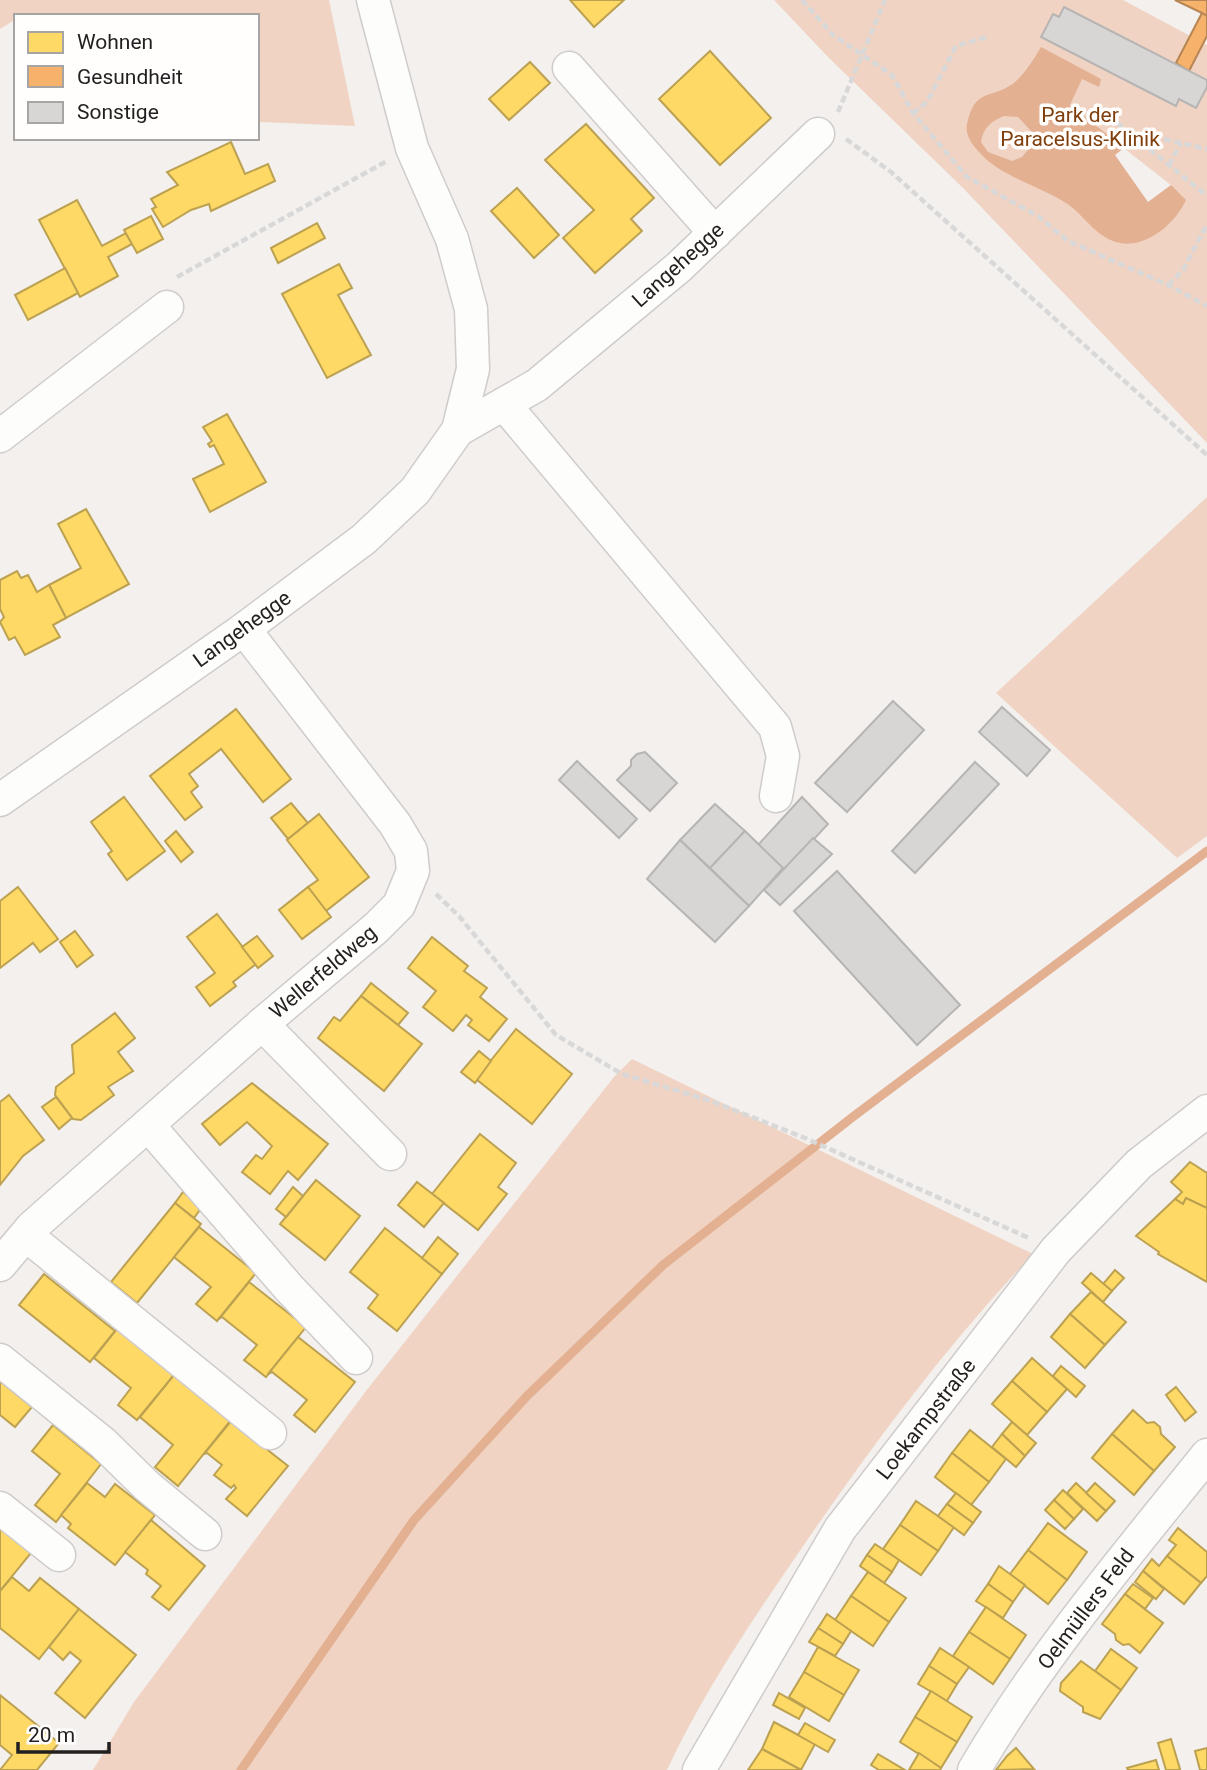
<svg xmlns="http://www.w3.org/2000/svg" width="1207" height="1770" font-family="Roboto,sans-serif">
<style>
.green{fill:#f0d3c3}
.water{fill:#e3b092;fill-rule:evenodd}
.pier{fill:#f3f0ee}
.homes{fill:#ffd966;stroke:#bca151;stroke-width:2}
.health{fill:#f6b26b;stroke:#b68654;stroke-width:2}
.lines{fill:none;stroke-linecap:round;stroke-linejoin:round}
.stream{stroke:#e3b092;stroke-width:9}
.building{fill:#d8d6d4;stroke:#b7b5b4;stroke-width:2}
.minor-casing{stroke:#cfcccb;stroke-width:35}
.path{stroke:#d9d8d8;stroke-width:4.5;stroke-dasharray:7 3.5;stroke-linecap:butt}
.minor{stroke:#fdfdfc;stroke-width:32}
.labels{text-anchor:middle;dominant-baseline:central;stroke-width:7;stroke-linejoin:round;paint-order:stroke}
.park-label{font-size:21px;fill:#7f3e0b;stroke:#fffefd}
.street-label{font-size:21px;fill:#211f1f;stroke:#fffefd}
</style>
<rect width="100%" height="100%" fill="#f3f0ee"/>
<g class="green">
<path d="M0 0H329L355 126 261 122 257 119V16L25 14 16 16V19L0 29Z"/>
<path d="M774 0H1123L1207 45V443L963 188 829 58Z"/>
<path d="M1207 497V836L1177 858 996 693Z"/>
<path d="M632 1059 1033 1254C945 1347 871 1447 799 1552 751 1622 703 1693 667 1770H93L134 1702 366 1391 614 1077Z"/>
</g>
<path class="water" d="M1041 47 1101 79 1099 87 1082 79 1070 105 1173 187 1186 200C1173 228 1136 257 1105 237 1088 227 1079 209 1061 200 1040 188 1003 175 986 159 977 150 964 138 967 124 975 88 990 99 1011 85 1023 77 1034 59 1041 47ZM1004 116 1018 117 1031 131V146L1022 157 1012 161 988 152 981 142C984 127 990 122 1004 116Z"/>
<path class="pier" d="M1124 148 1171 185 1148 202 1115 155Z"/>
<g class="homes">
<path d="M570 0H624L594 27Z"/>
<path d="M710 51 771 118 720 165 659 99Z"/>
<path d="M530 62 550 83 509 120 489 99Z"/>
<path d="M586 124 654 198 631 219 642 231 595 273 563 238 594 210 545 160Z"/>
<path d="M231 142 245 174 268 164 275 181 211 211 209 204 191 210 163 227 152 209 156 207 151 199 178 185 167 172Z"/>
<path d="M517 188 559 235 534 258 491 211Z"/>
<path d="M77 200 102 246 126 233 132 244 108 257 118 276 80 297 39 220Z"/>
<path d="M151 216 163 239 137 253 124 230Z"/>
<path d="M317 223 325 238 278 263 271 248Z"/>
<path d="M339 264 352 288 338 295 371 355 327 378 282 294Z"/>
<path d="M65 268 78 293 28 320 15 295Z"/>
<path d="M227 414 266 482 210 512 193 479 224 464 214 445 210 447 208 444 212 441 203 427Z"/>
<path d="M86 509 129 584 66 618 49 585 81 568 58 524Z"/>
<path d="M17 571 21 578 28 575 37 592 49 585 66 618 53 625 60 637 25 655 15 637 9 640 0 622 4 617 0 609V580Z"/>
<path d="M236 709 291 779 263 802 221 749 189 774 198 786 191 792 202 807 185 820 150 776Z"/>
<path d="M124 797 165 851 127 880 108 854 112 851 91 822Z"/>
<path d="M291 803 308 823 288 839 271 818Z"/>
<path d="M319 814 369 877 326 911 308 887 318 880 287 840Z"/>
<path d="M176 831 193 852 181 862 165 841Z"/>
<path d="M18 887 58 939 40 952 33 943 0 968V901Z"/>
<path d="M308 887 331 917 302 939 279 910Z"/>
<path d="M217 914 256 964 233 982 236 986 210 1006 196 987 215 973 187 937Z"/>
<path d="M75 931 93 955 77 967 60 942Z"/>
<path d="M257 936 273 956 258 968 242 947Z"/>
<path d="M432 937 468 966 464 971 487 988 480 997 507 1019 489 1041 468 1025 472 1020 466 1015 453 1031 423 1007 436 991 408 968Z"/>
<path d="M371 983 408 1013 398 1025 361 996Z"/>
<path d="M361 996 422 1044 384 1091 318 1038 334 1017 340 1021Z"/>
<path d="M115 1013 135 1038 118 1052 133 1071 108 1087 114 1095 81 1120 73 1119 55 1095 56 1087 74 1073 72 1045Z"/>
<path d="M516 1029 572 1074 532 1124 476 1079Z"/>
<path d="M479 1051 491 1061 475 1083 461 1072Z"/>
<path d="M252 1083 328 1144 298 1180 288 1171 270 1194 242 1172 256 1155 262 1159 272 1146 247 1122 220 1145 202 1124Z"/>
<path d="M9 1095 44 1140 23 1156 0 1185V1102Z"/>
<path d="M56 1097 72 1118 59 1129 42 1107Z"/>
<path d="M480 1134 516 1163 498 1187 507 1194 478 1230 432 1194Z"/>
<path d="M1190 1162 1207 1173V1208L1186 1198 1183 1204 1175 1199 1182 1192 1171 1182Z"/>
<path d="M316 1180 360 1216 325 1260 280 1224Z"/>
<path d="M417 1182 444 1203 424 1227 398 1205Z"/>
<path d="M293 1187 303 1196 286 1217 276 1209Z"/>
<path d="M183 1192 202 1207 194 1218 175 1203Z"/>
<path d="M1186 1198 1207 1208V1282L1158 1254 1159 1252 1136 1236 1175 1199 1183 1204Z"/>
<path d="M175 1203 201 1224 137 1303 111 1282Z"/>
<path d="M199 1227 256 1273 217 1321 196 1304 211 1287 174 1257Z"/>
<path d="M385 1228 442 1274 397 1331 368 1308 378 1295 350 1272Z"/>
<path d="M438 1237 458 1254 442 1274 422 1258Z"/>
<path d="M1115 1270 1124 1278 1112 1291 1103 1284Z"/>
<path d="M1091 1273 1112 1291 1103 1302 1082 1283Z"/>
<path d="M44 1274 115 1331 90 1362 19 1305Z"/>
<path d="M249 1282 306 1327 266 1377 244 1360 257 1345 222 1317 219 1319Z"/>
<path d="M1091 1292 1126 1322 1105 1345 1070 1314Z"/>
<path d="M1070 1314 1105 1345 1085 1368 1051 1337Z"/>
<path d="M117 1329 174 1375 137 1420 118 1405 131 1388 94 1358Z"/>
<path d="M298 1337 355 1382 315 1432 294 1415 307 1400 272 1372 268 1374Z"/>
<path d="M1032 1358 1067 1389 1047 1412 1012 1381Z"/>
<path d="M1061 1366 1085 1386 1076 1397 1053 1376Z"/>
<path d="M174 1375 230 1421 178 1486 155 1467 173 1445 140 1417Z"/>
<path d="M0 1381 32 1407 15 1427 0 1415Z"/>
<path d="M1012 1381 1047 1412 1027 1435 992 1404Z"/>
<path d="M1176 1387 1196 1412 1185 1421 1166 1395Z"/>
<path d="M1133 1410 1147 1423 1154 1422 1160 1427 1161 1434 1175 1447 1154 1471 1112 1434Z"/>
<path d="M231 1421 288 1466 247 1516 226 1499 236 1488 234 1485 231 1488 214 1475 222 1465 207 1453 204 1454Z"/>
<path d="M1012 1422 1036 1443 1025 1456 1002 1434Z"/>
<path d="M53 1425 101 1464 56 1522 35 1505 60 1474 32 1451Z"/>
<path d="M970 1430 1006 1459 989 1482 952 1453Z"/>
<path d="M1002 1434 1025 1456 1016 1467 992 1447Z"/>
<path d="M1112 1434 1154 1471 1134 1495 1092 1458Z"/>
<path d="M952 1453 989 1482 971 1505 935 1477Z"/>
<path d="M87 1483 105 1497 115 1484 155 1515 115 1565 68 1528 71 1524 61 1515Z"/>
<path d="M1076 1483 1106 1511 1097 1521 1067 1493Z"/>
<path d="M1095 1483 1115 1501 1106 1511 1086 1493Z"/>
<path d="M1063 1490 1083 1509 1074 1519 1054 1500Z"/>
<path d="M956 1493 981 1512 973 1523 947 1504Z"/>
<path d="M1054 1500 1074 1519 1065 1529 1045 1510Z"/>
<path d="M916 1501 954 1527 938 1551 900 1525Z"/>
<path d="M947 1504 973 1523 964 1535 938 1516Z"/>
<path d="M151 1520 205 1566 169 1610 152 1597 161 1586 146 1574 148 1570 125 1552Z"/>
<path d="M1048 1523 1087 1552 1067 1580 1028 1550Z"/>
<path d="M900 1525 938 1551 921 1575 883 1549Z"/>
<path d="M0 1528 31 1553 0 1591Z"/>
<path d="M1178 1528 1207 1552V1576L1201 1583 1167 1556 1176 1545 1169 1540Z"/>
<path d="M875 1544 899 1560 892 1572 867 1555Z"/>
<path d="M1028 1550 1067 1580 1048 1604 1010 1574Z"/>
<path d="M867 1555 892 1572 884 1583 860 1566Z"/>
<path d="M1167 1556 1201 1583 1184 1604 1143 1571 1152 1559 1159 1566Z"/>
<path d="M999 1566 1025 1585 1013 1602 988 1584Z"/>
<path d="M1143 1571 1164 1589 1156 1599 1135 1582Z"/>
<path d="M868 1572 906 1598 889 1622 851 1596Z"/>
<path d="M12 1577 29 1591 40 1578 79 1609 39 1659 0 1628V1591Z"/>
<path d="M988 1584 1013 1602 1003 1618 976 1601Z"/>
<path d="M1133 1584 1153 1598 1145 1609 1125 1594Z"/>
<path d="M1125 1594 1163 1623 1140 1653 1129 1644 1123 1645 1116 1640 1115 1634 1102 1624Z"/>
<path d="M851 1596 889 1622 873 1646 835 1620Z"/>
<path d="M986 1607 1026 1635 1010 1659 969 1632Z"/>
<path d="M79 1609 136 1655 85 1718 55 1693 81 1661 70 1652 63 1660 49 1647Z"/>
<path d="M827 1614 851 1631 843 1644 818 1628Z"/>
<path d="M818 1628 843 1644 835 1656 809 1642Z"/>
<path d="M969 1632 1010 1659 993 1684 953 1656Z"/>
<path d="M818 1647 859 1670 844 1695 804 1672Z"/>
<path d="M940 1648 969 1667 957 1684 929 1666Z"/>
<path d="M1111 1649 1137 1668 1121 1690 1095 1671Z"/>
<path d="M1081 1661 1121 1690 1100 1719 1083 1712V1707L1060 1691 1061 1683Z"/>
<path d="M929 1666 957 1684 947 1701 918 1684Z"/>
<path d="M804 1672 844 1695 829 1721 789 1697Z"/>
<path d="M931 1691 972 1717 957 1742 915 1717Z"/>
<path d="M779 1693 805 1708 799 1719 773 1705Z"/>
<path d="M0 1695 59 1743 37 1770H0L12 1755 0 1745Z"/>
<path d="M915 1717 957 1742 941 1768 900 1742Z"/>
<path d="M774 1722 815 1744 801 1770 762 1749Z"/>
<path d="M805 1723 835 1740 828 1752 798 1735Z"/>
<path d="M1171 1739 1180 1769 1178 1770H1166L1158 1743Z"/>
<path d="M1016 1748 1034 1769 996 1770 1007 1756Z"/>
<path d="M1207 1748V1770H1200L1195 1751Z"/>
<path d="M762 1749 801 1770H748Z"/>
<path d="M919 1753 941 1768 940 1770H909Z"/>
<path d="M878 1754 905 1770H879L871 1765Z"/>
<path d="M1156 1760 1159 1770H1128L1127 1768Z"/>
</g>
<g class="health">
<path d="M1175 0H1207V16L1202 13Z"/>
<path d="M1202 13 1207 16V36L1189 71 1176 63Z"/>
</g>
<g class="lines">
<path class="stream" d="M241 1770 414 1520 527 1396 663 1265 854 1116 1207 851"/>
</g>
<g class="building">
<path d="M1064 7 1207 80V87L1196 108 1179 99 1176 106 1041 37 1053 14 1059 17Z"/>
<path d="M893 701 924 730 847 812 815 783Z"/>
<path d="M1002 707 1050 750 1027 776 979 732Z"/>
<path d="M645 752 677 783 650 811 617 780 631 766V760L637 754Z"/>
<path d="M577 761 637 819 619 838 559 780Z"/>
<path d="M975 762 999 784 915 873 892 851Z"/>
<path d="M802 797 828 824 785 870 758 845Z"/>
<path d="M715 804 745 831 710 868 680 840Z"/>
<path d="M745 831 783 868 749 906 710 868Z"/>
<path d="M813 838 832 854 780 905 764 890Z"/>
<path d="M680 840 749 906 715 942 647 879Z"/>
<path d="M837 871 960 1005 917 1045 794 911Z"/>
</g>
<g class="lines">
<defs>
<g id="minor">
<path d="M569 68 715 233"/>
<path d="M504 404 775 727 783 756 776 796"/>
<path d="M458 430 537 385 679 267 818 134"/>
<path d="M0 436 167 307"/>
<path d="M0 800 244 629 364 539 415 491 458 430 473 369 471 309 452 239 412 148 373 0"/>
<path d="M262 1024 390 1154"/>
<path d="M148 1125 289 1288 356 1358"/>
<path d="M26 1235 270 1433"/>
<path d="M0 1265 32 1227 262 1024 376 928 399 905 413 871 411 851 395 824 244 629"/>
<path d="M0 1360 103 1443 147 1486 205 1534"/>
<path d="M0 1508 59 1555"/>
<path d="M699 1770 840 1529 1056 1250 1139 1164 1207 1111"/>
<path d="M974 1770C1040 1657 1125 1557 1207 1455"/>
</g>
</defs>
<use href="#minor" class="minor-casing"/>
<g class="path">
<path d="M802 0 833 35 892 75 913 113 967 177 1038 216 1068 241 1168 285 1207 306"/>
<path d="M838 112 885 0"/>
<path d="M913 113 927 102 956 46 987 37"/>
<path d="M1109 116 1207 196"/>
<path d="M846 139 891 172 1207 455"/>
<path d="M1164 139 1207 149"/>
<path d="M1169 165 1181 143"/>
<path d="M177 277 387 161"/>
<path d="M1168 285 1183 270 1207 224"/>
<path d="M436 894 459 916 556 1035 622 1074 711 1101 805 1138 1029 1238"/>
</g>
<use href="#minor" class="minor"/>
</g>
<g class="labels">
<g class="park-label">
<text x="1080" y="115">Park der<tspan x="1080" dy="24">Paracelsus-Klinik</tspan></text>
</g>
<g class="street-label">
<text transform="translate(678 265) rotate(-42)">Langehegge</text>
<text transform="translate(242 629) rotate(-36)">Langehegge</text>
<text transform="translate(323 972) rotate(-40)">Wellerfeldweg</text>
<text transform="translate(926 1419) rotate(-52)">Loekampstraße</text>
<text transform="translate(1086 1609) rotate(-53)">Oelmüllers Feld</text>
</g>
</g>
<rect x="14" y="14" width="245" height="126" fill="#fffefd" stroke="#a6a5a4" stroke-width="2"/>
<rect x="28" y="32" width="35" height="21" fill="#ffd966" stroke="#a6a5a4" stroke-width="2"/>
<text x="77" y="49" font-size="21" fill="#211f1f">Wohnen</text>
<rect x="28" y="66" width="35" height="21" fill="#f6b26b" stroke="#a6a5a4" stroke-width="2"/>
<text x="77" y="84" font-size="21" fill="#211f1f">Gesundheit</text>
<rect x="28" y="102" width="35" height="21" fill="#d8d6d4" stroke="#a6a5a4" stroke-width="2"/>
<text x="77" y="119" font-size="21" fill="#211f1f">Sonstige</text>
<path d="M18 1742v10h91v-10" fill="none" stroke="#211f1f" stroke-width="3.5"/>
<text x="28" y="1742" font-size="21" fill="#211f1f" stroke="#fffefd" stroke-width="5" paint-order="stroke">20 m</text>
</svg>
